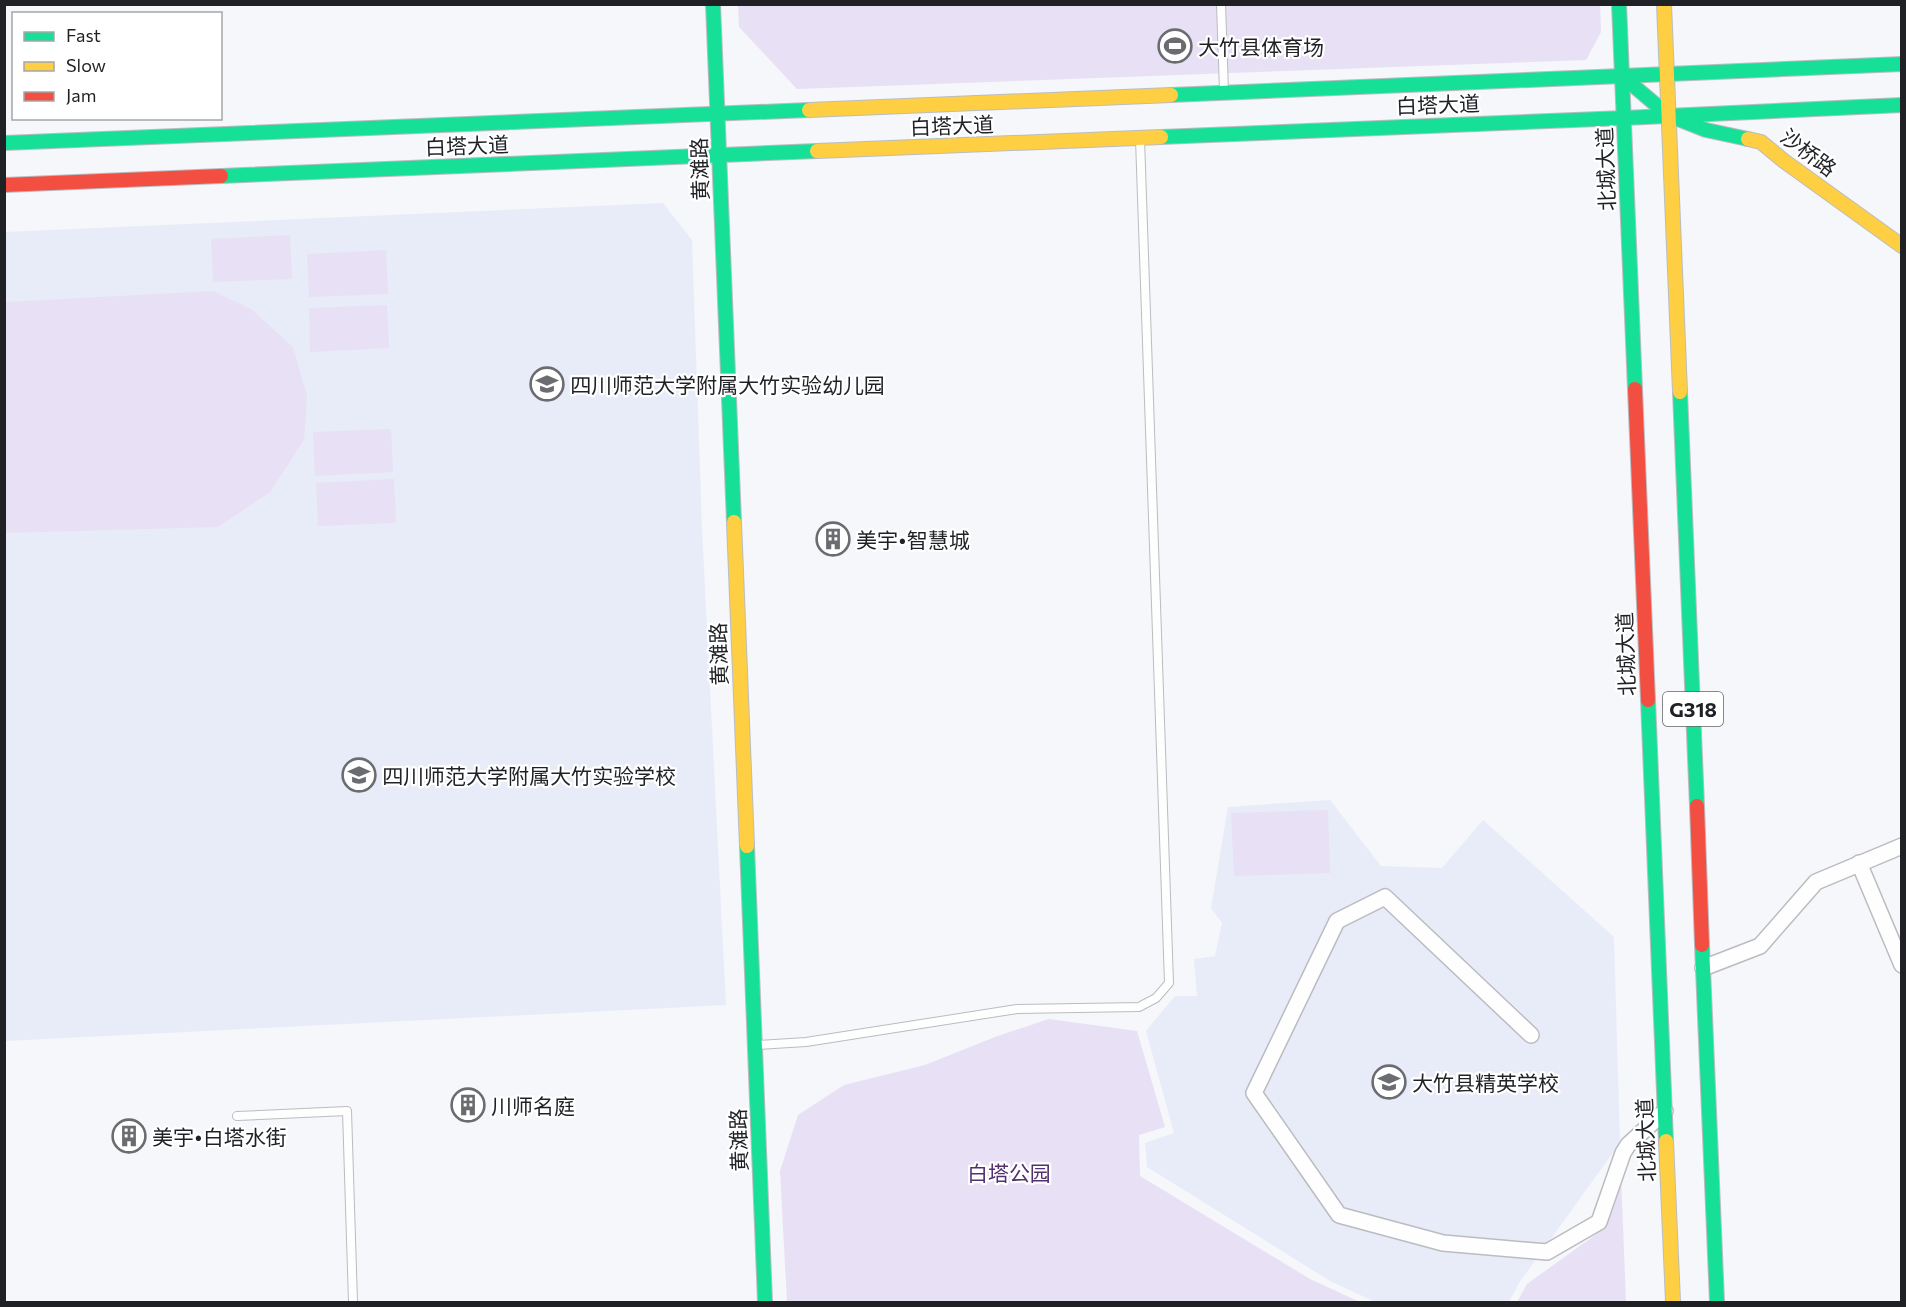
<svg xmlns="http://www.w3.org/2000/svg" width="1906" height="1307" font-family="Commissioner,'Noto Sans SC',sans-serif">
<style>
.built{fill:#e7ecf8}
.green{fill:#e8e0f4}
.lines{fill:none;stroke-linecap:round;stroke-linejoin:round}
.lane-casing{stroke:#bbbcc0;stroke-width:10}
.street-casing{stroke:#bbbcc0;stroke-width:18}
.fast-casing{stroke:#bbbcc0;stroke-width:16}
.slow-casing{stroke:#bbbcc0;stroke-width:16}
.jam-casing{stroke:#bbbcc0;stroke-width:16}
.lane{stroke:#fefefe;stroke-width:8}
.street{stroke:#fefefe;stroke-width:15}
.fast{stroke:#16e098;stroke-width:14}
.slow{stroke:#ffcf43;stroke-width:14}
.jam{stroke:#f24e42;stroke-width:14}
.labels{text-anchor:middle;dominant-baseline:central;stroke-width:4.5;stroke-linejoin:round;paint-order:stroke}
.shield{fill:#fff;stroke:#626466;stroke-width:1.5}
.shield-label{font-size:20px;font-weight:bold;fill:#1f2125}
.poi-label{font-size:21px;fill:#1f2125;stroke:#fff;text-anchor:start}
.street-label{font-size:21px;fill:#1f2125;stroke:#fff}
.park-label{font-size:21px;fill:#52316e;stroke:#fff}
</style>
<rect width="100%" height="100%" fill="#f5f7fb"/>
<g class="built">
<path d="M663 203 692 240 702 529 726 1005 5 1041V232Z"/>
<path d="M1330 800 1381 866 1442 868 1483 820 1614 937 1620 1143 1519 1283 1509 1302H1375L1330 1281 1147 1167 1145 1143 1174 1133 1146 1031 1175 996H1197L1194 959 1215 956 1222 923 1211 908 1228 807Z"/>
</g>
<g class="green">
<path d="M1600 4 1601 32 1586 60 797 89 739 27 738 5Z"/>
<path d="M290 235 292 279 213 282 211 239Z"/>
<path d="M386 250 388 294 309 297 307 254Z"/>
<path d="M213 291 251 309 293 347 307 396 304 440 270 492 218 527 5 533V302Z"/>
<path d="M387 305 389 348 310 352 309 308Z"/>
<path d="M391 429 393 472 315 476 313 432Z"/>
<path d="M394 479 396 523 318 526 316 483Z"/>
<path d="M1328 810 1330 873 1234 876 1231 813Z"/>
<path d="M1049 1019 1137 1031 1165 1127 1139 1135 1140 1176 1310 1279 1360 1302H787L780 1171 798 1115 844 1085 925 1065 995 1037Z"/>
<path d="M1621 1175 1626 1302H1517L1527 1284 1598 1233Z"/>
</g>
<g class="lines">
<defs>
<g id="lane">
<path d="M1221 4 1224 91"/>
<path d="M756 1045 806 1042 1017 1009 1139 1007 1156 998 1169 983 1140 139"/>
<path d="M237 1116 347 1111 353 1302"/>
</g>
<g id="street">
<path d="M1859 863 1902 965"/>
<path d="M1703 968 1760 946 1816 882 1902 846"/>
<path d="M1531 1035 1385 897 1337 921 1254 1093 1339 1215 1443 1243 1547 1252 1599 1222 1623 1153 1628 1145 1665 1111"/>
</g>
<g id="fast">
<path d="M713 4 734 522"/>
<path d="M1619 4 1635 389"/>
<path d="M1622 76 1902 64"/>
<path d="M1171 95 1622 76 1668 115 1706 130 1748 139"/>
<path d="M1624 118 1902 105"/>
<path d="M1161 137 1624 118"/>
<path d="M4 143 809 110"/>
<path d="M221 176 817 151"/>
<path d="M1680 392 1697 806"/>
<path d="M1648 700 1666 1141"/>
<path d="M747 846 765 1302"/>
<path d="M1702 945 1717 1302"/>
</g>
<g id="slow">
<path d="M1664 4 1680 392"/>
<path d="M809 110 1171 95"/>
<path d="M1748 139 1761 142 1784 161 1902 246"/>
<path d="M817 151 1161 137"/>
<path d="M734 522 747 846"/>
<path d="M1666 1141 1673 1302"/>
</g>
<g id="jam">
<path d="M4 185 221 176"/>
<path d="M1635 389 1648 700"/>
<path d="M1697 806 1702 945"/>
</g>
</defs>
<use href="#lane" class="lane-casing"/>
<use href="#street" class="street-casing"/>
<use href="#fast" class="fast-casing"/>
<use href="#slow" class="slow-casing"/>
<use href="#jam" class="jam-casing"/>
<use href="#lane" class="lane"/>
<use href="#street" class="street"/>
<use href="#fast" class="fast"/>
<use href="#slow" class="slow"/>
<use href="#jam" class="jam"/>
</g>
<defs>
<symbol id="stadium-ring" viewBox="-11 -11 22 22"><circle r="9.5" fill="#fff" stroke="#6a6c70" stroke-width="1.5"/><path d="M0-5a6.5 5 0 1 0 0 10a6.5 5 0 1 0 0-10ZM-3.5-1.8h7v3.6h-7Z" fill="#6a6c70"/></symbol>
<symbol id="school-ring" viewBox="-11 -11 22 22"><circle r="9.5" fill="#fff" stroke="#6a6c70" stroke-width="1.5"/><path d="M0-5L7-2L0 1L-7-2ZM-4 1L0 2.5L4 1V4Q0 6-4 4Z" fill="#6a6c70"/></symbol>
<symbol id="building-ring" viewBox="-11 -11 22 22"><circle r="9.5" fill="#fff" stroke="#6a6c70" stroke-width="1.5"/><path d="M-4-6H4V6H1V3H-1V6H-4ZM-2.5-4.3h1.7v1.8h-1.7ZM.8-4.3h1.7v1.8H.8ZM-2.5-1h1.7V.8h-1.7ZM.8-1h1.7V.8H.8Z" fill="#6a6c70"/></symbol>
</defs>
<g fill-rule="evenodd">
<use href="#stadium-ring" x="1156" y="27" width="38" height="38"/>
<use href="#school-ring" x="528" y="365" width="38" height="38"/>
<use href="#building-ring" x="814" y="520" width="38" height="38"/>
<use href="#school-ring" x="340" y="756" width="38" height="38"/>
<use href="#school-ring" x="1370" y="1063" width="38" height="38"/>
<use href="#building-ring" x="449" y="1086" width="38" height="38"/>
<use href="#building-ring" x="110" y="1117" width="38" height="38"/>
</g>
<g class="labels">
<rect class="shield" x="1663" y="692" width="60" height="34" rx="4.5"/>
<g class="shield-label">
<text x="1693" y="709">G318</text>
</g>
<g class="poi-label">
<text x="1198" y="46">大竹县体育场</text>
<text x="570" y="384">四川师范大学附属大竹实验幼儿园</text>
<text x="856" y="539">美宇•智慧城</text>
<text x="382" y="775">四川师范大学附属大竹实验学校</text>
<text x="1412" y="1082">大竹县精英学校</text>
<text x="491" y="1105">川师名庭</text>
<text x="152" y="1136">美宇•白塔水街</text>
</g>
<g class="street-label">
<text transform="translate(1438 104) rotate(-2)">白塔大道</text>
<text transform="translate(952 125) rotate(-2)">白塔大道</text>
<text transform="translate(467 145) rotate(-2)">白塔大道</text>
<text transform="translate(1809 152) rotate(37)">沙桥路</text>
<text transform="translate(699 169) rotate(-92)">黄滩路</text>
<text transform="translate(1605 169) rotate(-92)">北城大道</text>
<text transform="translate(718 654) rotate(-92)">黄滩路</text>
<text transform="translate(1625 654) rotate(-92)">北城大道</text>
<text transform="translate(738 1140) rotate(-92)">黄滩路</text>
<text transform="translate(1645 1140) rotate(-92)">北城大道</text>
</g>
<g class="park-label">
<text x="1009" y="1172">白塔公园</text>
</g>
</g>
<rect width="1906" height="1307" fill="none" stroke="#1f2125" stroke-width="12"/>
<rect x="12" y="12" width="210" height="108" fill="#ffffff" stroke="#a5a6a8" stroke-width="1.5"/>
<rect x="24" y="32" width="30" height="9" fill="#16e098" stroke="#a5a6a8" stroke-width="1.5"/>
<text x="66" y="42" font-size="18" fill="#1f2125">Fast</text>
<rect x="24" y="62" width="30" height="9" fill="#ffcf43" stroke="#a5a6a8" stroke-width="1.5"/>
<text x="66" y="72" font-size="18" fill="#1f2125">Slow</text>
<rect x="24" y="92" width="30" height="9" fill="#f24e42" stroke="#a5a6a8" stroke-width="1.5"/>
<text x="66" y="102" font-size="18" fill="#1f2125">Jam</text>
</svg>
